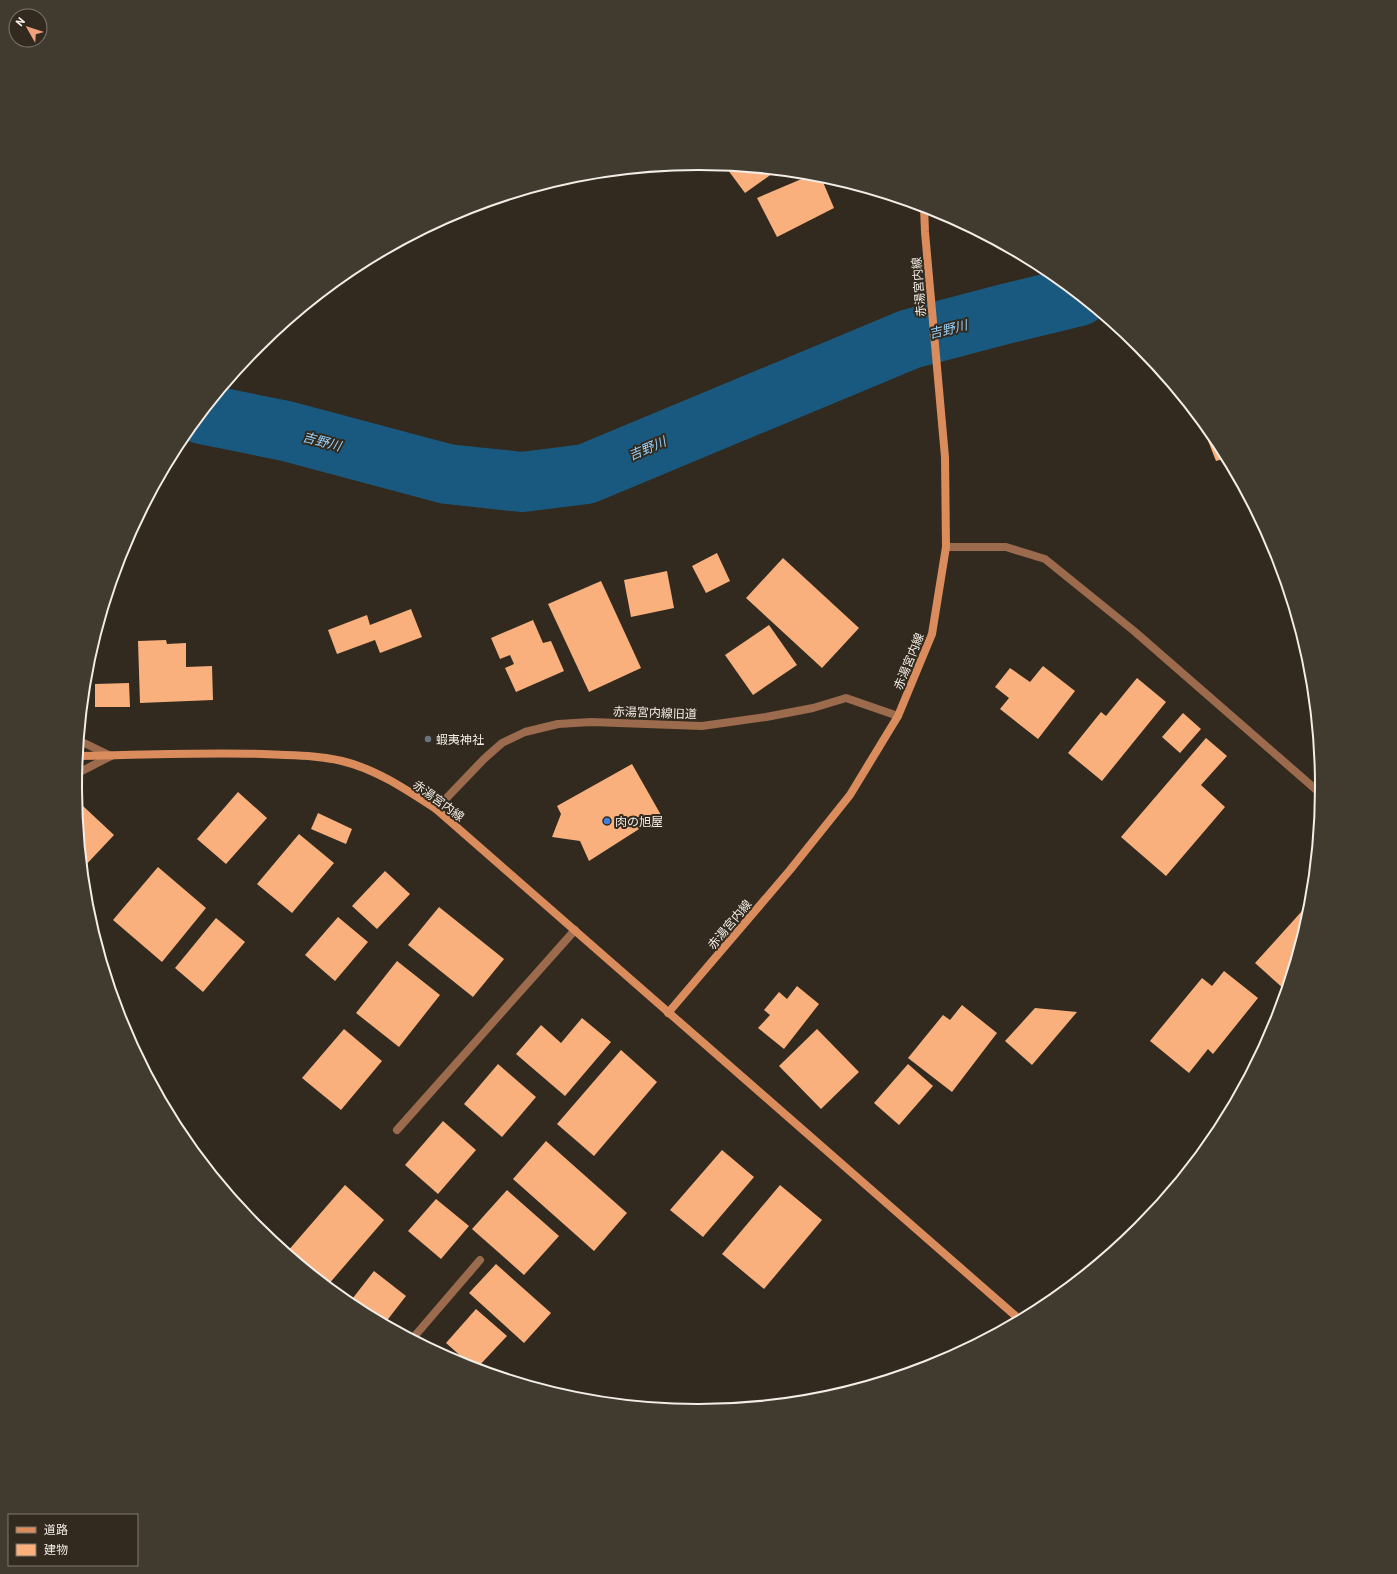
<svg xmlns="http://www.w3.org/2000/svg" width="1397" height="1574" font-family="Barlow,'Noto Sans JP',sans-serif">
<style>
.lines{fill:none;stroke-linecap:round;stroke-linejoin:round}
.river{stroke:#1a597f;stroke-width:60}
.building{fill:#fab07d}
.lane{stroke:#9c6a4d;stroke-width:8}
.street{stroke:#9c6a4d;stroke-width:8}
.secondary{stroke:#db8c5d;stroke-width:8}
.worship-dot{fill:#6b7280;stroke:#322a1f;stroke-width:1.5}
.shop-dot{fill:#3f7fe0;stroke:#322a1f;stroke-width:1.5}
.labels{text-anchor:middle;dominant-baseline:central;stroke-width:4;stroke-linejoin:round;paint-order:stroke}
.street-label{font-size:12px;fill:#f2ede6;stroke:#322a1f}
.poi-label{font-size:12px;fill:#f2ede6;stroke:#322a1f;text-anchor:start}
.water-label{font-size:13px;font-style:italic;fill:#97d1fb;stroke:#322a1f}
.rim{fill:none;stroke:#f2ede6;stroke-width:2}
</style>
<rect width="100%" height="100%" fill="#322a1f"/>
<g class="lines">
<path class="river" d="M202 414 286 431 447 474 522 482 586 474 910 339 1005 314 1079 296"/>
</g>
<g class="building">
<path d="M725 166 766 170 776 171 745 193Z"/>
<path d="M811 175H820L834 208 777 237 757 198Z"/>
<path d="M1213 436 1226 458 1216 461 1207 438Z"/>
<path d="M717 553 730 581 706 593 692 566Z"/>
<path d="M783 558 859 628 822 668 746 598Z"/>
<path d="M667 571 674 608 631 617 624 580Z"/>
<path d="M601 581 641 668 589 692 548 604Z"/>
<path d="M411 609 422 637 380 653 375 640 337 654 328 630 367 615 370 625Z"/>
<path d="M533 620 543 643 551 641 564 671 516 692 505 668 514 664 510 655 500 659 491 638Z"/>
<path d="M769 625 797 665 753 695 725 655Z"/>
<path d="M166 640 167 644 186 643V667L212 666 213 700 140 703 138 641Z"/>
<path d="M1043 666 1075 691 1038 739 1000 709 1009 698 995 687 1010 668 1030 682Z"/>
<path d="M1137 678 1166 702 1102 781 1068 753 1101 712 1106 716Z"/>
<path d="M129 683 130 707H95V684Z"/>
<path d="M1183 713 1201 729 1180 753 1162 737Z"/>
<path d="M1206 738 1227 756 1201 785 1225 807 1166 876 1121 837Z"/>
<path d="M632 764 661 815 589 861 580 841 552 837 561 814 557 806Z"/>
<path d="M238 792 267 818 226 864 197 839Z"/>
<path d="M83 806 114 835 83 868 78 812Z"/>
<path d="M318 813 352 829 346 844 311 829Z"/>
<path d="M299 834 334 863 292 913 257 884Z"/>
<path d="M158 867 206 908 162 962 113 920Z"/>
<path d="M385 871 410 894 377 929 352 906Z"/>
<path d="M439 907 504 959 473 997 408 945Z"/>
<path d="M1302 911 1308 916 1285 990 1255 963Z"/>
<path d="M338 917 368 942 335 981 305 955Z"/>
<path d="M216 918 245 942 203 992 175 968Z"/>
<path d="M397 961 440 995 399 1047 356 1013Z"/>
<path d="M1224 971 1258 998 1213 1054 1208 1049 1189 1073 1150 1041 1202 978 1212 986Z"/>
<path d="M797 986 819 1004 784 1049 758 1028 770 1015 764 1010 779 992 787 999Z"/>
<path d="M962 1005 997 1033 952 1092 908 1058 943 1015 950 1020Z"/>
<path d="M1035 1008 1077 1012 1032 1065 1005 1041Z"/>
<path d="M582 1018 611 1042 565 1096 516 1054 541 1025 561 1043Z"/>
<path d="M344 1029 382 1061 341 1110 302 1078Z"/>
<path d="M817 1029 859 1072 821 1109 779 1066Z"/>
<path d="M621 1050 657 1082 594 1156 557 1124Z"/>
<path d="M498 1064 536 1097 502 1137 464 1104Z"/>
<path d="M908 1064 933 1086 899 1125 874 1103Z"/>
<path d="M443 1121 476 1150 438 1194 405 1165Z"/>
<path d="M546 1141 627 1213 594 1251 513 1179Z"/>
<path d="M722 1150 754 1177 703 1237 670 1210Z"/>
<path d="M345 1185 384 1220 328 1285 287 1252Z"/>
<path d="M780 1185 822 1220 764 1289 722 1254Z"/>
<path d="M507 1190 559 1236 524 1275 472 1229Z"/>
<path d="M436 1199 469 1226 441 1259 408 1231Z"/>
<path d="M496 1264 551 1313 524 1343 469 1293Z"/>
<path d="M374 1271 406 1296 385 1323 349 1303Z"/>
<path d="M476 1309 507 1336 477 1368 473 1367 446 1343Z"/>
</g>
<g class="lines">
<g class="lane">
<path d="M80 741 111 756"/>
<path d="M76 774 111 756"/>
<path d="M397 1130 575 930"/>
<path d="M413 1338 480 1260"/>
</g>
<g class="street">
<path d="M946 547H1006L1045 559 1134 631 1321 794"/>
<path d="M436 809 484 759 502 743 525 732 558 724 591 722 702 726 766 717 813 708 846 698 898 716"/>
</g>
<g class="secondary">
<path d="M78 756C140 755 202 752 263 754 289 755 316 755 342 761 376 769 407 790 436 809L1019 1319"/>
<path d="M668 1013 790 870 850 795 898 716 932 634 946 547 945 457 925 232 924 207"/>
</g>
</g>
<circle class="worship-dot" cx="428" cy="739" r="4"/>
<circle class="shop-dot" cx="607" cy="821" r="4"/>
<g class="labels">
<g class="street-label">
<text transform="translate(918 287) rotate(-95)">赤湯宮内線</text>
<text transform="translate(908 661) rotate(-68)">赤湯宮内線</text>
<text transform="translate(655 712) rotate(2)">赤湯宮内線旧道</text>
<text transform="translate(439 800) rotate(36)">赤湯宮内線</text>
<text transform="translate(729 924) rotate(-50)">赤湯宮内線</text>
</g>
<g class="poi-label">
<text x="436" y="739">蝦夷神社</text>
<text x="615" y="821">肉の旭屋</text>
</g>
<g class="water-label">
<text transform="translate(948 329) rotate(-14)">吉野川</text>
<text transform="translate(322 441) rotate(15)">吉野川</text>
<text transform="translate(647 448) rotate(-23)">吉野川</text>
</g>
</g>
<path d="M0 0H1397V1574H0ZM698 170H699A616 616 0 0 1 1315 786V788A616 616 0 0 1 699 1404H698A616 616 0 0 1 82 788V786A616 616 0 0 1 698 170Z" fill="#413a2f" fill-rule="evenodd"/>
<path class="rim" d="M698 170H699A616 616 0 0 1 1315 786V788A616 616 0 0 1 699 1404H698A616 616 0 0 1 82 788V786A616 616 0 0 1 698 170Z"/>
<rect x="8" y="1514" width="130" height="52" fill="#322a1f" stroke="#7f786f"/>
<rect x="16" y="1527" width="20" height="6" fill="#db8c5d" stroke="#7f786f"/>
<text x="44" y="1534" font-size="12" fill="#f2ede6">道路</text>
<rect x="16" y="1544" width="20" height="12" fill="#fab07d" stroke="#7f786f"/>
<text x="44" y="1554" font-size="12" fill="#f2ede6">建物</text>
<g transform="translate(28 28) rotate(309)"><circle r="19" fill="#322a1f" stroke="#7f786f"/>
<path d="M0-3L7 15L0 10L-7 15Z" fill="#f1a17c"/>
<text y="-6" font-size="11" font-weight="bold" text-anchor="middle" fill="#f2ede6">N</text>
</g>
</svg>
